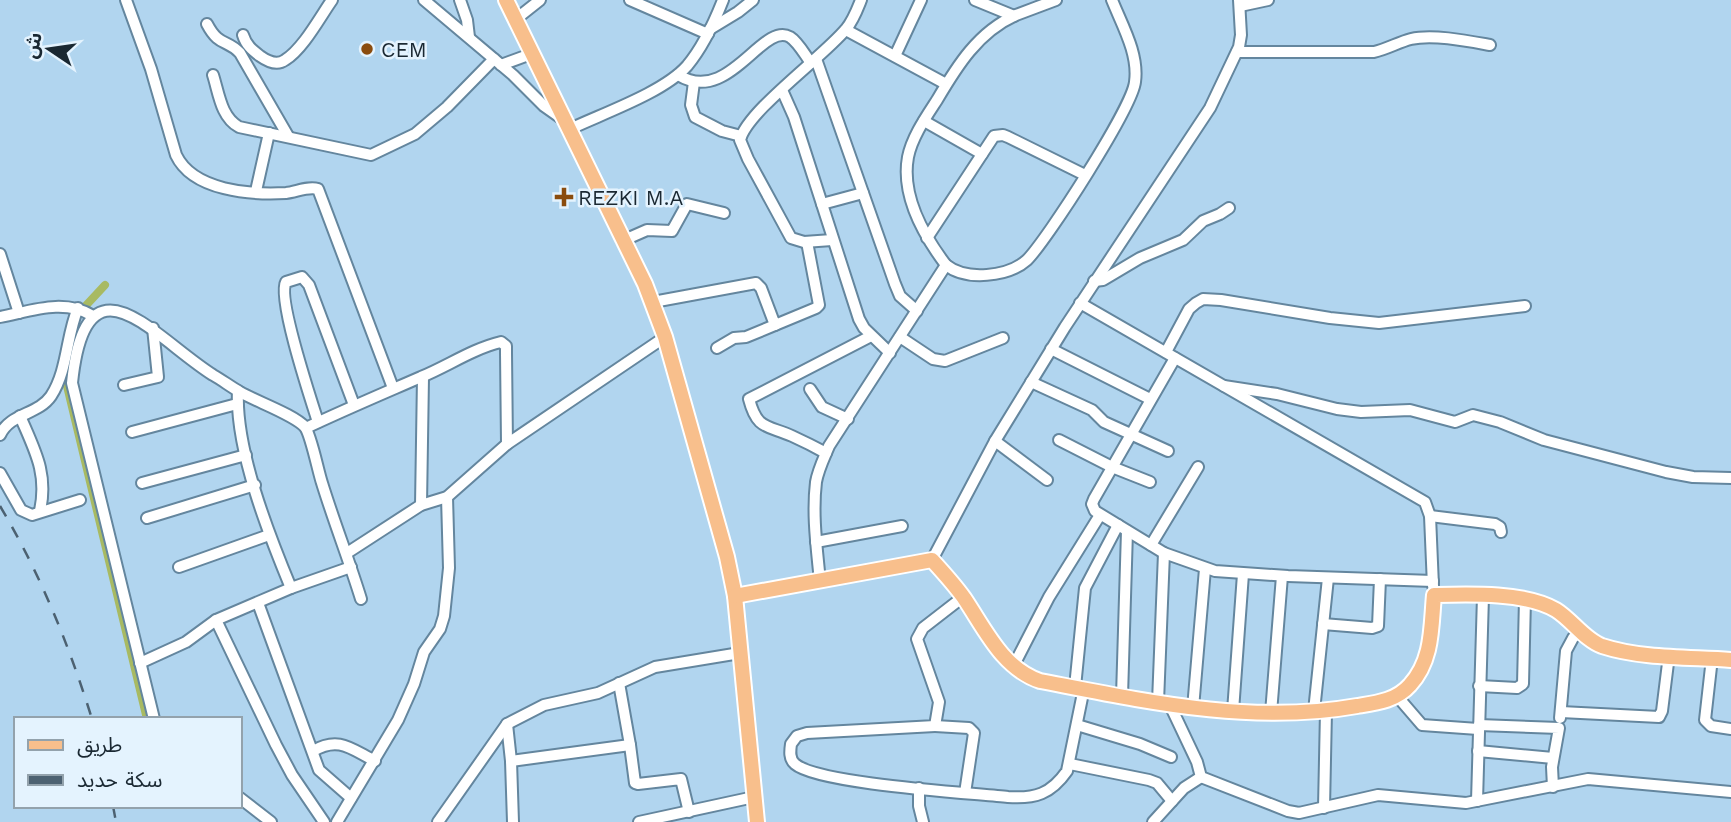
<svg xmlns="http://www.w3.org/2000/svg" width="1731" height="822" font-family="'Work Sans','Noto Sans Arabic',sans-serif">
<style>
.lines{fill:none;stroke-linecap:round;stroke-linejoin:round}
.canal{stroke:#a8ba62;stroke-width:8}
.minor-casing{stroke:#64869e;stroke-width:14}
.major-casing{stroke:#fff;stroke-width:18}
.minor{stroke:#fff;stroke-width:10}
.major{stroke:#f8bf8c;stroke-width:14}
.rail{stroke:#4c6171;stroke-width:2.5;stroke-dasharray:12 12;stroke-linecap:butt}
.poi-dot{fill:#8a4c0e;stroke:#e4f3fe;stroke-width:2.5}
.labels{text-anchor:middle;dominant-baseline:central;stroke-width:5;stroke-linejoin:round;paint-order:stroke}
.poi-label{font-size:21px;fill:#1a2832;stroke:#e4f3fe;text-anchor:start}
</style>
<rect width="100%" height="100%" fill="#b1d5ef"/>
<g class="lines">
<g class="canal">
<path d="M79 313 105 285"/>
<path d="M68 363 67 386 147 719"/>
</g>
<defs>
<g id="minor">
<path d="M126 0 151 69 176 155C193 191 251 195 286 193 296 192 308 186 318 189L393 388"/>
<path d="M424 0 513 75 544 106 561 118"/>
<path d="M460 0 467 20 469 37"/>
<path d="M630 0 708 34"/>
<path d="M975 0 1014 16"/>
<path d="M1240 6 1268 0"/>
<path d="M516 19 540 0"/>
<path d="M207 24C219 47 227 39 240 53L288 136"/>
<path d="M710 29 738 12 753 0"/>
<path d="M846 30 946 84"/>
<path d="M243 35C246 45 252 50 260 56 267 61 277 66 285 60 303 49 320 17 332 0"/>
<path d="M1237 52H1374C1387 49 1399 42 1411 39 1433 34 1468 41 1490 45"/>
<path d="M895 56 921 0"/>
<path d="M816 59 895 284 900 296 917 311"/>
<path d="M501 65 531 54"/>
<path d="M213 75C219 94 221 117 239 127L371 155 415 134 447 107 494 59"/>
<path d="M678 75C729 106 762 21 790 37 798 42 805 55 811 63"/>
<path d="M694 82 691 105 695 117 722 131 741 136"/>
<path d="M782 90 794 117 859 319 864 328 890 353"/>
<path d="M924 121 982 154"/>
<path d="M568 130C601 114 663 93 687 66 703 47 714 23 723 0"/>
<path d="M256 191 269 133"/>
<path d="M822 204 863 193"/>
<path d="M927 238 994 136 1003 135 1008 137 1085 175"/>
<path d="M832 240 804 242 791 238 748 159 740 140C747 111 824 56 846 29 853 21 857 10 861 0"/>
<path d="M622 241 647 230 672 231 687 204 724 213"/>
<path d="M0 254 19 313"/>
<path d="M946 265C924 236 901 195 908 157 912 137 926 117 937 100 957 66 978 32 1016 15 1029 10 1043 5 1056 0"/>
<path d="M1094 281 1103 280 1140 258 1183 240 1203 221 1220 214 1229 208"/>
<path d="M653 302 756 283 761 288 775 325 816 308 819 305 807 242"/>
<path d="M1080 303 1425 502 1430 516 1433 586"/>
<path d="M0 317C31 311 64 298 93 316"/>
<path d="M900 337 933 359 945 361 1003 338"/>
<path d="M717 348 734 338 746 337 775 325"/>
<path d="M1051 349 1150 399"/>
<path d="M1166 352 1189 309 1196 303 1203 299 1221 300 1330 318 1379 323 1525 306"/>
<path d="M1175 358 1094 499 1092 504 1095 511 1164 553 1215 571 1288 576 1433 581"/>
<path d="M1031 382 1092 410 1104 422 1168 451"/>
<path d="M124 385 158 377 153 328"/>
<path d="M1224 386 1277 394 1337 409 1361 412 1410 410 1455 422 1473 415 1500 422 1544 440 1666 472 1693 477 1731 478"/>
<path d="M810 389 822 407 848 419"/>
<path d="M238 391C235 449 269 535 291 588"/>
<path d="M20 416C35 451 48 473 40 511"/>
<path d="M318 422C311 400 277 297 286 282L302 277 309 285 354 405"/>
<path d="M306 428C344 410 382 394 421 377 448 366 472 349 501 342L506 346V353L507 444"/>
<path d="M132 432 237 404"/>
<path d="M0 435C10 413 38 415 51 396 68 370 66 336 78 308"/>
<path d="M1059 440 1112 467 1150 482"/>
<path d="M995 441 1047 480"/>
<path d="M826 453C815 447 803 441 792 436 767 425 757 430 749 399L871 336"/>
<path d="M0 473 21 510 32 515 80 500"/>
<path d="M142 483 246 455"/>
<path d="M421 505 423 377"/>
<path d="M1430 516 1495 524 1500 527 1501 532"/>
<path d="M147 518 255 485"/>
<path d="M816 542 902 526"/>
<path d="M1151 545 1198 467"/>
<path d="M347 553 421 505 447 497 507 444 665 337"/>
<path d="M932 560 995 441 1065 327 1210 108 1239 47 1241 35 1239 0"/>
<path d="M179 567 269 535"/>
<path d="M820 582C817 549 812 515 816 482 818 470 824 458 829 446L946 265C966 281 1008 277 1027 260 1047 240 1132 108 1135 82 1139 54 1122 25 1112 0"/>
<path d="M963 597 923 628 917 639 939 702 935 726 807 733 797 736 791 744C790 751 789 759 795 764 818 784 971 793 1008 797 1035 799 1051 794 1067 771L1084 688"/>
<path d="M258 603 319 770 351 798"/>
<path d="M216 620 276 745 292 775 324 822"/>
<path d="M1323 624 1372 628 1378 626 1380 579"/>
<path d="M1712 658 1705 720 1711 726 1731 729"/>
<path d="M140 663 186 642 216 620 291 588 351 567"/>
<path d="M1013 667 1049 597 1100 515"/>
<path d="M1479 686 1517 688 1523 684 1525 599"/>
<path d="M1075 687 1085 588 1118 525"/>
<path d="M1122 696 1127 531"/>
<path d="M1397 696 1422 725 1478 729"/>
<path d="M1158 702 1164 553"/>
<path d="M1170 705 1197 762 1201 777 1288 811 1299 813 1378 795 1466 803 1588 779 1731 792"/>
<path d="M1193 708 1205 569"/>
<path d="M1233 711 1243 574"/>
<path d="M1314 711 1328 578"/>
<path d="M1561 712 1659 717 1662 711 1669 655"/>
<path d="M1271 713 1282 576"/>
<path d="M1560 718 1566 651 1573 638 1581 630"/>
<path d="M154 719 72 383C86 247 153 337 213 375 222 380 231 387 240 392 255 401 295 415 305 427 311 435 318 471 322 483 334 522 349 560 361 599"/>
<path d="M507 724 511 761 513 822"/>
<path d="M1077 725 1140 744 1171 757"/>
<path d="M1479 725 1559 728 1552 767 1553 787"/>
<path d="M935 726 969 728 974 733 965 793"/>
<path d="M630 745 635 783 638 784 681 779 689 812"/>
<path d="M313 751C339 736 351 749 375 761"/>
<path d="M1478 751 1553 758"/>
<path d="M511 761 630 745 619 683"/>
<path d="M1070 764 1149 780 1157 783 1172 801"/>
<path d="M919 788V806L923 822"/>
<path d="M240 798 271 822"/>
<path d="M1477 801 1483 596"/>
<path d="M1324 808 1326 711"/>
<path d="M337 822 398 720 414 684 424 652 440 629 444 616 449 568 447 497"/>
<path d="M438 822 507 724 544 705 598 693 655 667 740 653"/>
<path d="M639 822 754 797"/>
<path d="M1153 822 1184 788 1201 777"/>
</g>
<g id="major">
<path d="M506 0 645 284 665 337 727 557 735 596 757 822"/>
<path d="M735 596 932 560C943 572 954 584 964 598 985 629 1002 668 1040 681 1144 701 1251 725 1357 706 1376 703 1396 701 1410 685 1433 660 1431 627 1434 595 1469 594 1526 592 1556 610 1572 620 1585 640 1602 646 1642 659 1690 657 1731 660"/>
</g>
</defs>
<use href="#minor" class="minor-casing"/>
<use href="#major" class="major-casing"/>
<use href="#minor" class="minor"/>
<use href="#major" class="major"/>
<g class="rail">
<path d="M0 506C40 573 69 645 92 719"/>
<path d="M113 806 116 822"/>
</g>
</g>
<g class="poi-dot">
<circle cx="367" cy="49" r="7"/>
<path d="M560.5 186.5h7v7h7v7h-7v7h-7v-7h-7v-7h7z"/>
</g>
<g class="labels">
<g class="poi-label">
<text x="381" y="49">CEM</text>
<text x="578" y="197">REZKI M.A</text>
</g>
</g>
<rect x="14" y="717" width="228" height="91" fill="#e4f3fe" stroke="#93a2ac" stroke-width="2"/>
<rect x="28" y="740" width="35" height="10" fill="#f8bf8c" stroke="#93a2ac" stroke-width="2"/>
<text x="77" y="752" font-size="21" fill="#1a2832">طريق</text>
<rect x="28" y="775" width="35" height="10" fill="#4c6171" stroke="#93a2ac" stroke-width="2"/>
<text x="77" y="787" font-size="21" fill="#1a2832">سكة حديد</text>
<g transform="translate(49 49) rotate(283)" stroke="#e4f3fe" stroke-width="5" paint-order="stroke">
<path d="M0-5L12 26L0 18L-12 26Z" fill="#1a2832"/>
<text y="-10" font-size="19" font-weight="bold" text-anchor="middle" fill="#1a2832">ش</text>
</g>
</svg>
